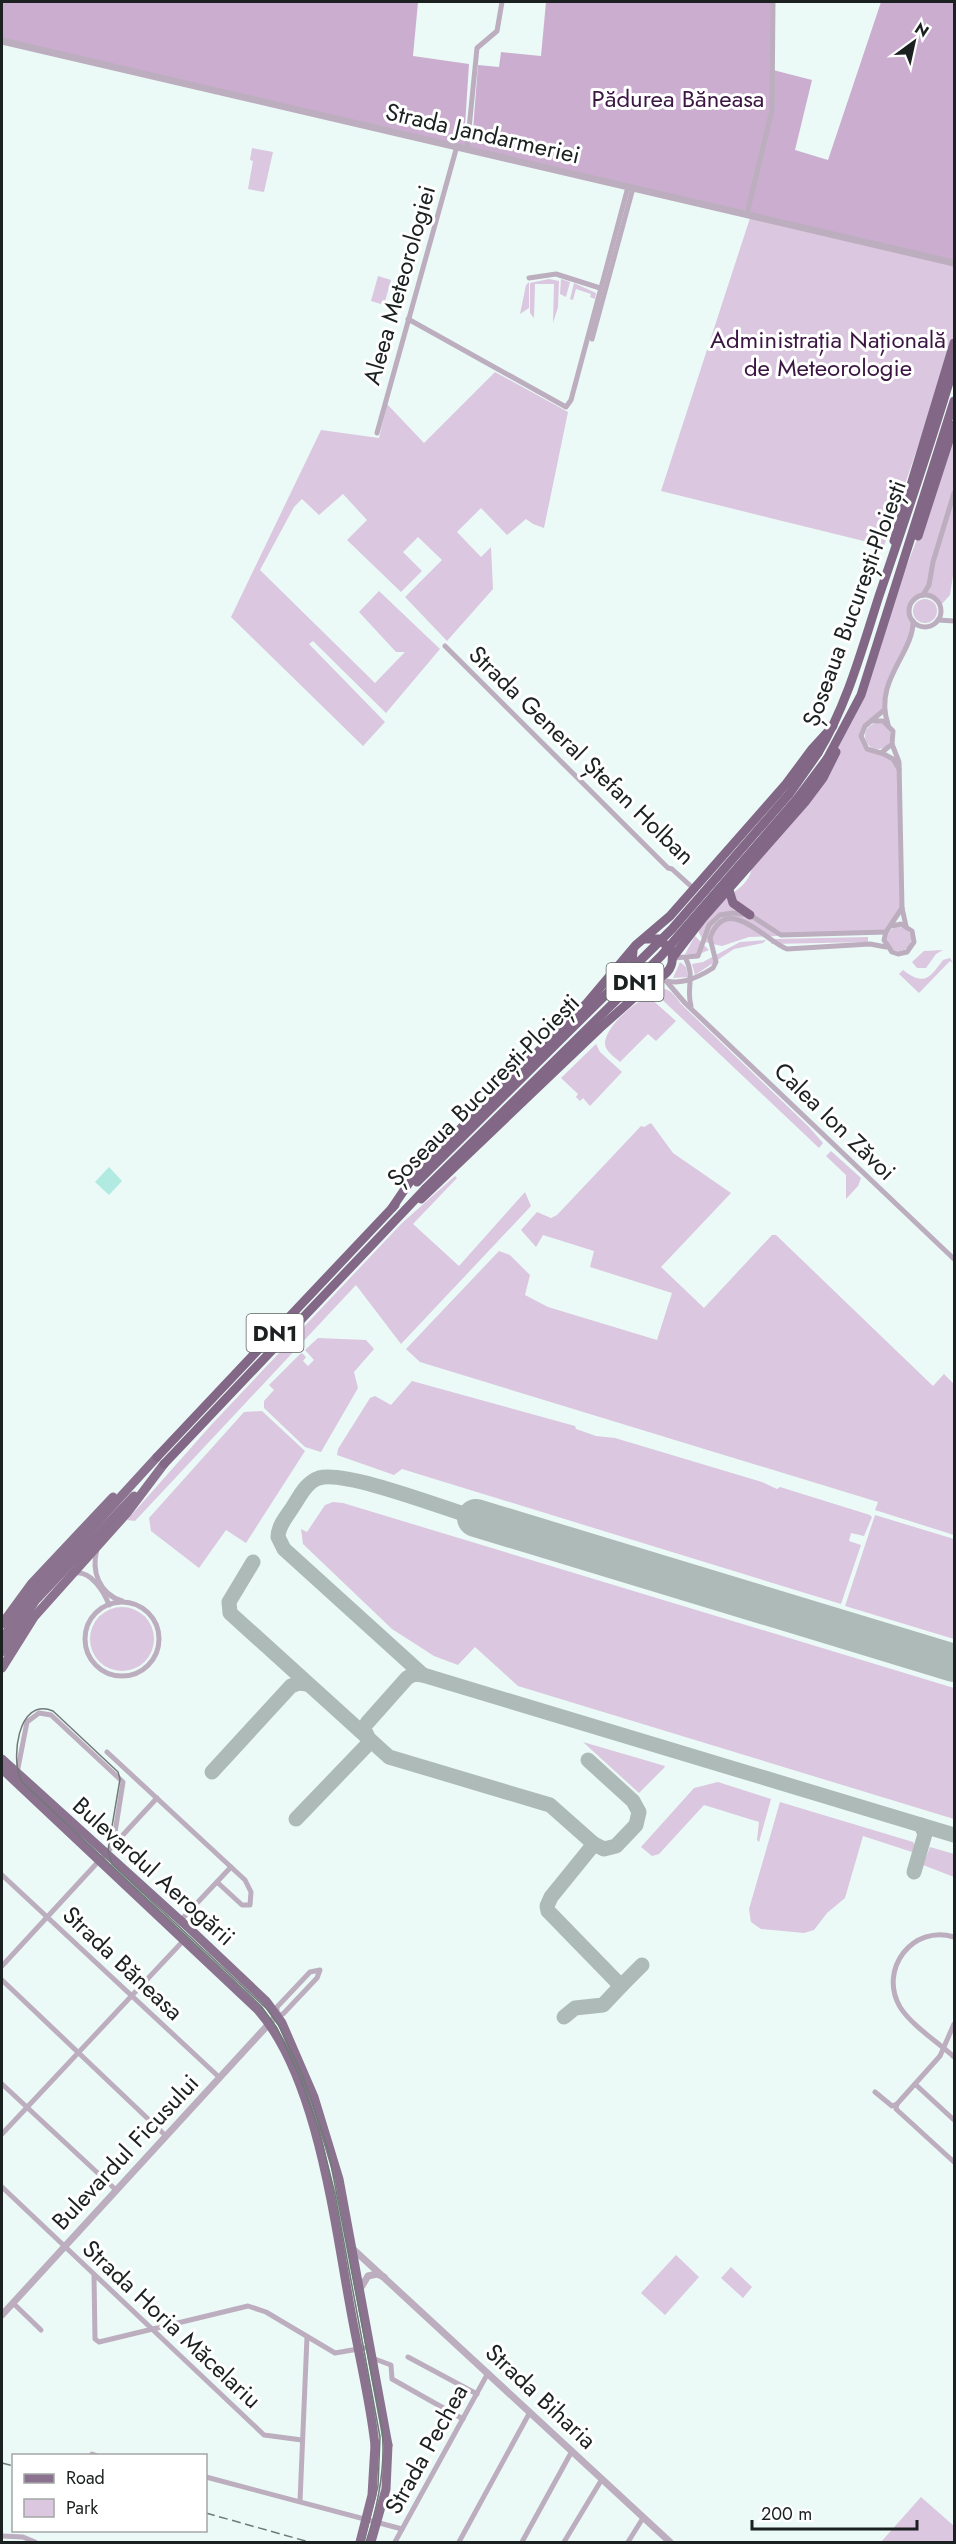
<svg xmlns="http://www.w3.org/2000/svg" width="956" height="2544" font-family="Jost,sans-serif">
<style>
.green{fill:#dbc7df}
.forest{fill:#cbadd0}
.water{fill:#b0eae1}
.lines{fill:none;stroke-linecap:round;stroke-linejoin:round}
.taxiway{stroke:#aebab8;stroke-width:15}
.runway{stroke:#aebab8;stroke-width:38}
.minor{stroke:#bcaebe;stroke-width:5}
.tertiary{stroke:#bcaebe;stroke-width:7}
.primary{stroke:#8b728f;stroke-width:9}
.trunk{stroke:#826886;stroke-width:9}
.tram{stroke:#707a78;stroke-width:1.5}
.rail{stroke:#707a78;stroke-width:1.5;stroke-dasharray:9 4.5;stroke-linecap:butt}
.primary-bridge{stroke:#8b728f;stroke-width:9}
.trunk-bridge{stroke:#826886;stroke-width:9}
.labels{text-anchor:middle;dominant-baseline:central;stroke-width:6;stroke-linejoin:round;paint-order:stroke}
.shield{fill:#fff;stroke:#5f6463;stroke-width:1.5}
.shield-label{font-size:22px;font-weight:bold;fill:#1b2120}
.park-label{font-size:24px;fill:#3c1643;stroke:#fff}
.street-label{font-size:24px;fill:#1b2120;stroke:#fff}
</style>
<rect width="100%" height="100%" fill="#ebfaf7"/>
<g class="green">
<path d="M252 148 273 152 264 192 248 189 253 161 250 160Z"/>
<path d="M751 215 954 263V340L884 546 661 491Z"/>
<path d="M378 276 391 280 384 305 371 301Z"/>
<path d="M549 279 559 281 558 307 553 323 554 284H535L534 318 530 313V283Z"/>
<path d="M561 279 570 282 566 297 560 294Z"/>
<path d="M529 282V308L520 314 526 285Z"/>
<path d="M574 283 596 293 595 299 590 297 591 294 576 289 573 300 570 299Z"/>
<path d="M495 372 568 412 544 528 533 524 526 519 507 535 481 508 457 532 481 557 491 547 493 589 447 641 405 597 442 560 418 537 403 552 422 571 401 592 347 540 367 520 343 494 319 515 302 499 294 507 260 570 375 683 405 652H396L359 612 379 591 440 649 386 713 313 641 309 644 385 722 363 746 231 617 321 430 379 438 387 404 424 443Z"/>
<path d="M954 425V569L950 595 940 606C928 591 908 594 910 616L917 625 898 658 883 711 864 728 863 745 887 754 899 770 902 908 888 929 870 933 749 937 722 946 704 942 699 933 698 923C704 917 709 910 715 905 731 893 753 885 752 862L830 766 922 526Z"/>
<circle cx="925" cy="611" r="12"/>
<circle cx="878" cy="736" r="13"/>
<circle cx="899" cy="939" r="12"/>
<path d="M695 936 709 950 697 955 685 954Z"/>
<path d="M868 937V942L771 944 775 939Z"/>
<path d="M766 940 763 943 734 949 695 975 692 964 703 962 740 942Z"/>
<path d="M943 950 936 954 926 968H917L912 962 924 951Z"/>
<path d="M950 958 953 963 950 961 919 993 899 974 903 970C925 987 930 977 943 960Z"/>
<path d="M680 962 686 967 688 977 673 978Z"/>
<path d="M656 988C669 987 674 994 681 1004L809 1127 823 1143 819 1148 653 991Z"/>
<path d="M649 997 676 1021 656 1041 648 1034 620 1062C616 1058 605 1051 605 1044 604 1029 633 1002 649 997Z"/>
<path d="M596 1044 600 1052 622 1072 590 1106 583 1098 580 1101 576 1097 578 1094 561 1078Z"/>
<path d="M651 1123 673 1153 731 1193 661 1267 704 1308 772 1235H776L933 1386 944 1374 954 1384V1535L875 1510 878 1502 420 1362 406 1349 499 1251 510 1255 530 1275 525 1295 548 1307 657 1340 672 1293 590 1267 594 1251 543 1235 536 1247 521 1230 537 1212 551 1218 557 1215 641 1126 644 1127Z"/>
<path d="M831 1151 861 1178 858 1186 846 1199V1175L826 1156Z"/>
<path d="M455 1176 457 1178 413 1224 459 1266 525 1192 531 1206 401 1344 356 1285 135 1521 127 1520 212 1424 402 1223Z"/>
<path d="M318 1338 366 1340 374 1349 354 1372 358 1388 321 1452 305 1447 264 1408V1401L274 1390 269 1385 299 1355 302 1353 306 1357 303 1361 308 1366 314 1360 305 1350Z"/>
<path d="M412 1381 575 1426 576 1429 596 1436 615 1438 762 1482 777 1489 780 1487 870 1515 872 1517 864 1536 851 1533 849 1541 861 1545 841 1604 402 1469 394 1475 337 1455 338 1449 370 1398 375 1396 391 1405Z"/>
<path d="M262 1411 305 1451 246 1543 226 1530 199 1568 151 1531 149 1518 244 1412Z"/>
<path d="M333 1502 343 1503 954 1688V1819L518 1686 475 1647 458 1665 434 1656 392 1629 303 1544 301 1529 307 1532 325 1505Z"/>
<path d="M875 1515 954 1539V1639L845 1606Z"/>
<circle cx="122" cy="1639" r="32"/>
<path d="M583 1742 665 1766 664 1768 639 1793Z"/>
<path d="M718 1782 771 1799 759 1842 757 1840 759 1822 704 1805 659 1854 652 1856 641 1847 694 1788Z"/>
<path d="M780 1802 913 1842 915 1846 912 1852 863 1836 845 1898 827 1913 814 1930 804 1933 761 1929 751 1922 749 1909Z"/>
<path d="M930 1847 954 1854V1877L923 1865Z"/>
<path d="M676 2255 699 2277 665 2315 641 2293Z"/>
<path d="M731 2267 752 2287 743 2298 721 2278Z"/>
<path d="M921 2497 954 2526V2542H881Z"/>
</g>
<path class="forest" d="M2 2H418L413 56 469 64 464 141 472 143 478 65 499 67 501 52 541 56 546 2H773V70L812 80 795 150 828 160 881 2H954V263L2 41Z"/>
<path class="water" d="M109 1167 122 1181 109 1195 95 1182Z"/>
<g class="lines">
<g class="taxiway">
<path d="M476 1518C446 1509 345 1470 319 1478 307 1482 301 1494 294 1505 288 1515 278 1525 278 1537L284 1549 423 1675 954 1835"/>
<path d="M253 1562 229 1602 230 1613 389 1757 550 1805 594 1844 604 1849 616 1846 636 1825 639 1812 633 1801 588 1760"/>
<path d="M367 1723 407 1678 414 1674 423 1675"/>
<path d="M212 1772 291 1686 299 1683 307 1684"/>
<path d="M296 1819 370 1742 366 1733"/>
<path d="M594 1844 551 1897 547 1906 548 1911 621 1986 642 1965"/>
<path d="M914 1872 925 1834 921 1825"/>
<path d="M564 2017 575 2008 603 2005 621 1986"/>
</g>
<path class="runway" d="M476 1518 954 1663"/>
<g class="minor">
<path d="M467 149 477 48 497 31 502 2"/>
<path d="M747 214 772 110 773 2"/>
<path d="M529 278 556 274 600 288"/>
<path d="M408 319 566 407 571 400 628 187"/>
<path d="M592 339 633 188"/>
<path d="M377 433 457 146"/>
<path d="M923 595 929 585 933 562 954 493"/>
<circle cx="925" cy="611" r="16"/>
<path d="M938 620 954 621"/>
<path d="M445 646 668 868 672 869 694 889"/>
<path d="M873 721H883L893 731 892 744 881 753 867 749 861 736 865 726 883 711"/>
<path d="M888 724C873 681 914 653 913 621"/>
<path d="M892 744 899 762 902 908 906 926"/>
<path d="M882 753 893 759 899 769"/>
<path d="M892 926 901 924 912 931 914 942 907 952 898 954 892 952 884 940 886 932 902 908"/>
<path d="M673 958 698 956 709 925 720 915 732 913 750 915 781 935 886 932"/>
<path d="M686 959C695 976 686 989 691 1006"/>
<path d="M658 978C677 987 696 979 713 968L716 962 710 938C727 892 765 941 787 949L870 944 886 947"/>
<path d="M667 982 685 1003 954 1259"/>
<path d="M97 1549C91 1571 99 1594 122 1601"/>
<path d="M75 1573C91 1571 104 1591 109 1605"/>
<circle cx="122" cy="1639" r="37"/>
<path d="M107 1752 245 1880 251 1892 250 1905H242L217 1882"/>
<path d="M17 1773 27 1722 39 1713 51 1715 123 1782 113 1845"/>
<path d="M2 1875 220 2078"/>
<path d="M181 1920 231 1867"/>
<path d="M954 1937C913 1924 878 1969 900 2007 912 2026 938 2042 954 2057"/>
<path d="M2 1966 157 1798"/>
<path d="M320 1970 317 1978 283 2014 277 2015V2007L310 1972Z"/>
<path d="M2 1980 166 2136"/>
<path d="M2 2084 116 2190"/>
<path d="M915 2084 954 2120"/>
<path d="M875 2092 892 2106 897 2104 940 2056 954 2024"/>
<path d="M897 2104 896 2109 954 2162"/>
<path d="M2 2134 184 1940"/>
<path d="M2 2187 264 2435 302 2440"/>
<path d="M94 2275 95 2339 99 2342 248 2306 266 2312 335 2353 370 2347"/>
<path d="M13 2303 41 2330"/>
<path d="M408 2357 477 2394"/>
<path d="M372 2358 391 2365 392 2379 463 2419"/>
<path d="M92 2454 98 2456"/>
<path d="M206 2477 402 2529"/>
<path d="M300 2501 307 2337"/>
<path d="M2 2536 23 2537 35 2542"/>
<path d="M395 2542 488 2373"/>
<path d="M459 2542 530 2412"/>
<path d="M522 2542 572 2451"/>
<path d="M564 2542 602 2479"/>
<path d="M628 2542 643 2518"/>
</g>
<g class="tertiary">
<path d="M2 41 954 263"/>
<path d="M353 2249 670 2542"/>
<path d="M360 2289 368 2276 377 2274 384 2277"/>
<path d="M2 2315 277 2015"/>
</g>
<g class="primary">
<path d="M2 1624 32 1583 113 1497"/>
<path d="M2 1639 39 1586 157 1457"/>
<path d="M2 1652 35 1601 134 1496"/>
<path d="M2 1668 34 1617 127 1513 164 1464"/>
<path d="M2 1759 191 1930 266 2001 282 2023 314 2097 339 2179 388 2445"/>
<path d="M2 1769 258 2010C317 2077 334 2219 350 2306 358 2352 370 2399 375 2445"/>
</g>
<g class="trunk">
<path d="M918 536 954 425"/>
<path d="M894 541 954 343"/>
<path d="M818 753C847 705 862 649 879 596 905 520 931 443 954 366"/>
<path d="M827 759 861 695 954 401"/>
<path d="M729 890 733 903 750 915"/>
<path d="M633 951 632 963 642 977C662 983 677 969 671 950L659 939H645"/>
<path d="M673 957 703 918 805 802 823 778 836 752"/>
<path d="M421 1199 600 1028 655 979"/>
<path d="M392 1208 411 1180 440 1149 587 1003 636 945 670 916 786 784 812 749 833 726"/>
<path d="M157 1457 395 1205"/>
<path d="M164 1464 425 1189"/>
</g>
<path class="tram" d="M364 2542 378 2486 380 2437 335 2194 319 2130 299 2075 277 2028 261 2006 22 1782C10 1762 17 1696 53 1711L118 1772 120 1779 108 1850 112 1864 267 2009 279 2026 302 2074 328 2149 382 2429C386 2467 378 2506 366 2542"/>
<g class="rail">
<path d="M2 2463 14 2466"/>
<path d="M206 2513 309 2542"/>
</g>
<g class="primary-bridge">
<path d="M360 2542 372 2495 375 2445"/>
<path d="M371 2542 386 2489 388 2445"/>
</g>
<g class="trunk-bridge">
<path d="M417 1182 672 929 790 793 818 753"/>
<path d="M425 1189 661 956 797 799 827 759"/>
</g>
</g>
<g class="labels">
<g class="shield">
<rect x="606.5" y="963" width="57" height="38" rx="4.5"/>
<rect x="246.5" y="1314" width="57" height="38" rx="4.5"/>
</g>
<g class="shield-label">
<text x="635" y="982">DN1</text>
<text x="275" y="1333">DN1</text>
</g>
<g class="park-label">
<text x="678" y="98">Pădurea Băneasa</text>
<text x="828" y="339">Administrația Națională<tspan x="828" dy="28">de Meteorologie</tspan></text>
</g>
<g class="street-label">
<text transform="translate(483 133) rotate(13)">Strada Jandarmeriei</text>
<text transform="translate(399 285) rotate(-74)">Aleea Meteorologiei</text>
<text transform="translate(854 603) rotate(-70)">Șoseaua București-Ploiești</text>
<text transform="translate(582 755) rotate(44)">Strada General Ștefan Holban</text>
<text transform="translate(483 1090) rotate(-45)">Șoseaua București-Ploiești</text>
<text transform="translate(835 1121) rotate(44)">Calea Ion Zăvoi</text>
<text transform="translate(154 1871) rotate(42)">Bulevardul Aerogării</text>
<text transform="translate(123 1963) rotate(43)">Strada Băneasa</text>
<text transform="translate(125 2152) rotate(-47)">Bulevardul Ficusului</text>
<text transform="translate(172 2324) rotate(43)">Strada Horia Măcelariu</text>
<text transform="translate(541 2396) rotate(43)">Strada Biharia</text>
<text transform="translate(426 2449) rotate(-61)">Strada Pechea</text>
</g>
</g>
<rect width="956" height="2544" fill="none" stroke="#1b2120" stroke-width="6"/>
<rect x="12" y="2454" width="195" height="78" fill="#ffffff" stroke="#a4a6a6" stroke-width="1.5"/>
<rect x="24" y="2474" width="30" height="9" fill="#8b728f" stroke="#a4a6a6" stroke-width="1.5"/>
<text x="66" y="2484" font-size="18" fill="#1b2120">Road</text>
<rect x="24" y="2499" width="30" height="18" fill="#dbc7df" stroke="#a4a6a6" stroke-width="1.5"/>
<text x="66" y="2514" font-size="18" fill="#1b2120">Park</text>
<g transform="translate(914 42) rotate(33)" stroke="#ffffff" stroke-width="4.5" paint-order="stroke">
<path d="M0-4.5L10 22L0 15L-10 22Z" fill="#1b2120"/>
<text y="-9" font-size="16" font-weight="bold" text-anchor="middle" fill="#1b2120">N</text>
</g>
<path d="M752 2520v9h165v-9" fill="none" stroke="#1b2120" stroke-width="3"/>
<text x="761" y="2520" font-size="18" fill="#1b2120" stroke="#ffffff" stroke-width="4.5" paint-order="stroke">200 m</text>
</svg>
